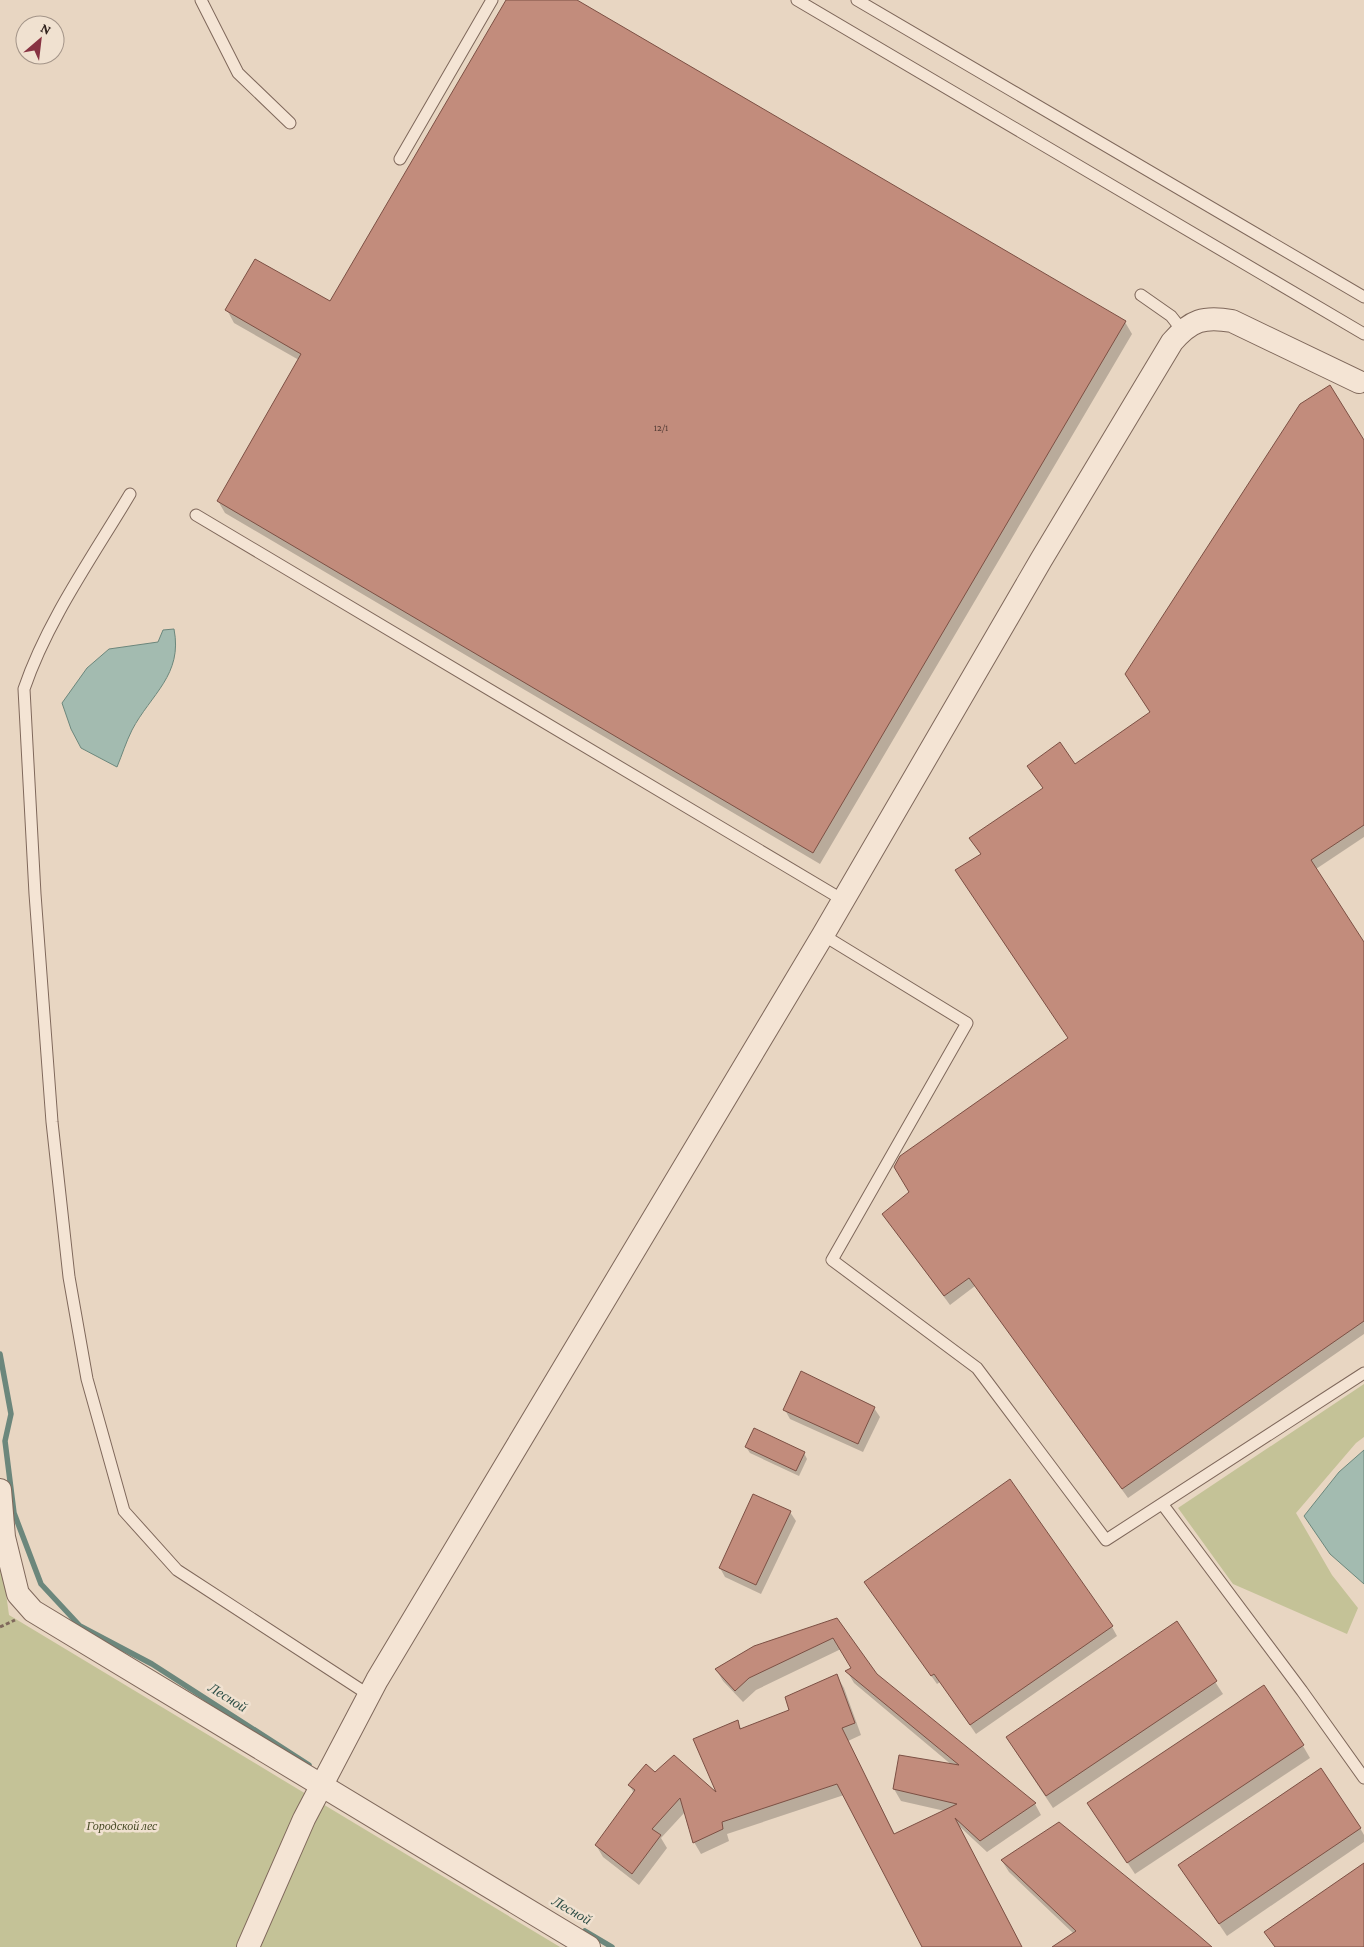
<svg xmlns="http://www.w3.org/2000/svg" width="1364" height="1947" font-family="'Crimson Pro',serif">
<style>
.green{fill:#c4c297}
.water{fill:#a3bbb0;stroke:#6c877c}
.shadow{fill:#0003}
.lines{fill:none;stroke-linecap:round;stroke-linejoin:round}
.stream{stroke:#6c877c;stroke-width:5.5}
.building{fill:#c28c7c;stroke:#7c5044}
.service-casing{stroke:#7f685b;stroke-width:13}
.minor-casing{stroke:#7f685b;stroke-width:24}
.path{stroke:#7f685b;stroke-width:3;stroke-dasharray:4 2.5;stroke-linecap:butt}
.service{stroke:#f4e4d4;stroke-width:11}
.minor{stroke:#f4e4d4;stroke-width:22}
.labels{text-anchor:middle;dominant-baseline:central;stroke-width:5;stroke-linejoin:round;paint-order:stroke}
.number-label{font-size:10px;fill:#553d36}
.park-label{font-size:12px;font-style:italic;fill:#484b26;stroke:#f0e1d0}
.water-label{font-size:14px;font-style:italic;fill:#2e4f47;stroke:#f0e1d0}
</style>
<rect width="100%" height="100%" fill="#e8d6c2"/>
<g class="green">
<path d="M1364 1384V1437L1356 1443 1296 1513 1332 1575 1358 1608 1347 1634 1233 1584 1178 1508Z"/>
<path d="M0 1551 9 1615 560 1947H0Z"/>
</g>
<g class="water">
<path d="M174 629C183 675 151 694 132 730 126 742 122 755 117 767L81 748 71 729 62 703 87 668 109 649 158 642 163 630Z"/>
<path d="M1364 1450V1584L1330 1554 1304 1516 1339 1472Z"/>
</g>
<g class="shadow">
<path d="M507 0H575L1125 322 1132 334 820 864 225 513 218 501 299 360 234 323 227 310 331 303Z"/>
<path d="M1364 442V837L1316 869 1364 945V1334L1128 1498 975 1286 950 1305 884 1215 911 1192 1069 1039 982 855 970 838 1044 789 1029 767 1074 766 1151 713Z"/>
<path d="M874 1408 880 1417 863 1452 790 1419 785 1410Z"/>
<path d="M746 1447 804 1453 807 1459 799 1476 750 1453Z"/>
<path d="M790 1512 796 1521 761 1594 725 1577 720 1568Z"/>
<path d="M865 1582 1112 1627 1117 1636 976 1734 940 1682 937 1684Z"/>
<path d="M836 1619 876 1675 1035 1804 1041 1815 987 1852 959 1826 1022 1947H924L844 1795 727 1834 729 1841 701 1854 694 1842 685 1812 661 1838 667 1848 639 1885 603 1857 596 1845 634 1793 629 1785 655 1773 719 1796 737 1722 742 1730 790 1711 837 1676 844 1688 861 1735 848 1741 895 1835 945 1811 901 1801 894 1789 953 1766 854 1683 847 1671 852 1669 841 1649 756 1690 743 1702 723 1681 716 1669Z"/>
<path d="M1177 1623 1223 1694 1053 1808 1014 1749Z"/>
<path d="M1303 1746 1310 1758 1135 1874 1088 1803Z"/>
<path d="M1360 1828 1364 1835V1842L1227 1936 1187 1877Z"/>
<path d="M1002 1861 1210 1947H1054L1074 1934 1009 1872Z"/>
</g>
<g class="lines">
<g class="stream">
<path d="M0 1354 11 1414 5 1441 14 1513 41 1584 80 1626 152 1664 309 1765"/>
<path d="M585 1931 612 1947"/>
</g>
</g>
<g class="building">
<path d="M506 0H577L1126 321 813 853 217 501 301 354 225 310 255 259 330 301Z"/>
<path d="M1330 385 1364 440V825L1311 860 1364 942V1321L1122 1489 969 1278 944 1296 882 1214 909 1192 894 1167 900 1156 1068 1038 955 870 981 854 969 838 1043 788 1027 766 1060 742 1075 764 1150 712 1125 674 1300 404Z"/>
<path d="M801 1371 875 1407 858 1444 783 1410Z"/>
<path d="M754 1428 805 1452 796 1471 745 1447Z"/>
<path d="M1010 1479 1113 1626 970 1725 934 1674 931 1676 864 1582Z"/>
<path d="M753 1494 791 1511 756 1585 719 1568Z"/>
<path d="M837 1618 877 1674 1036 1803 980 1841 955 1818 1022 1947H922L837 1784 722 1822 723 1829 693 1843 680 1798 652 1829 661 1835 632 1874 595 1845 635 1790 628 1785 646 1764 655 1772 674 1755 716 1792 693 1739 738 1720 740 1729 789 1710 785 1697 837 1674 855 1723 842 1728 894 1834 957 1804 893 1789 899 1755 959 1765 845 1671 851 1668 833 1638 749 1678 735 1691 715 1669 754 1646Z"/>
<path d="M1177 1621 1217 1681 1046 1796 1006 1737Z"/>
<path d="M1264 1685 1304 1745 1127 1863 1087 1803Z"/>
<path d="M1321 1768 1361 1828 1219 1924 1178 1865Z"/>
<path d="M1059 1822 1197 1934 1212 1947H1052L1076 1931 1001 1860Z"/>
<path d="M1364 1863V1947H1275L1264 1932Z"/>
</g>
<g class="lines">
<defs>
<g id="service">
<path d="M201 0 238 73 290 123"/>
<path d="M797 0 1364 334"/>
<path d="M857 0 1364 297"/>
<path d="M400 159 492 0"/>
<path d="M1141 295 1171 316 1182 330"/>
<path d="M130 494C93 556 47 621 24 689L35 894 52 1122 69 1277 87 1379 124 1511 177 1570 369 1695"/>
<path d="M196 515 843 900"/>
<path d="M823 935 967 1023 832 1260 977 1368 1106 1540 1364 1373"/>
<path d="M1163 1505 1302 1691 1364 1778"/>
</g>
<g id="minor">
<path d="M0 1490 4 1537 18 1594 33 1611 589 1947"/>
<path d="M248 1947 304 1819 377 1680 823 935 1041 560 1172 342C1191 320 1204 316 1232 321L1359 382"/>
</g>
</defs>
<use href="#service" class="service-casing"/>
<use href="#minor" class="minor-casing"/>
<path class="path" d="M0 1627 15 1620"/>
<use href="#service" class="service"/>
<use href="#minor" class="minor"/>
</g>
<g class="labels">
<g class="number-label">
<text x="661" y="427">12/1</text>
</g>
<g class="park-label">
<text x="122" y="1826">Городской лес</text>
</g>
<g class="water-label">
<text transform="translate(228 1697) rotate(32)">Лесной</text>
<text transform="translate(572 1910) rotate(30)">Лесной</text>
</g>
</g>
<g transform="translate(40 40) rotate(28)"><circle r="24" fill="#f0e1d0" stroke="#a49589"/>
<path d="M0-4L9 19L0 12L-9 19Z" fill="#873242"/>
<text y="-8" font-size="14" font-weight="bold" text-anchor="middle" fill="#31231e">N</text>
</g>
</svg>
